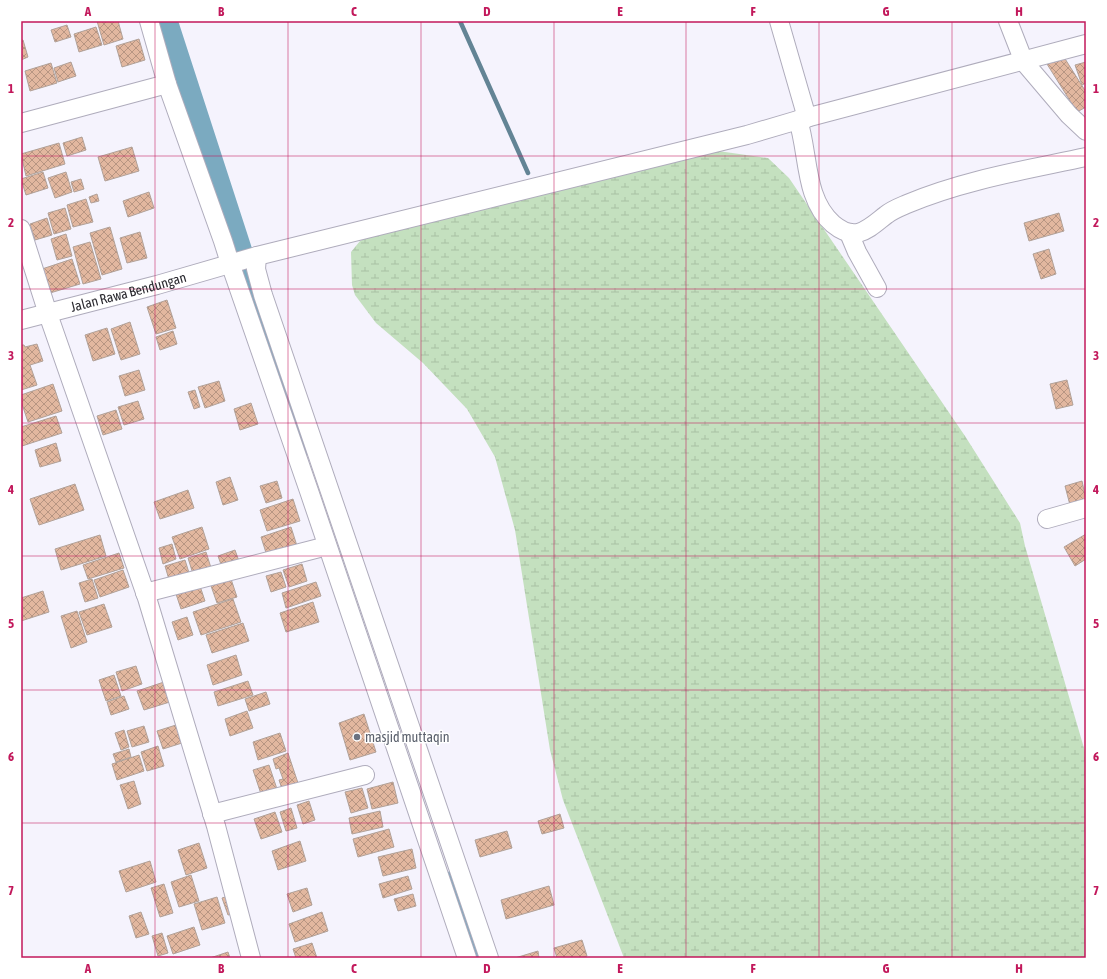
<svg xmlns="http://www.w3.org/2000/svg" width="1107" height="979" font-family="'Asap Condensed',sans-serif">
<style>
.wetland{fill:url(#wetland-marsh)}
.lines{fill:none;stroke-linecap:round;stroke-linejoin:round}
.stream{stroke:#638495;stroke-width:4.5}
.river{stroke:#7baac0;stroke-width:27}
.building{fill:url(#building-cross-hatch);stroke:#b1a198}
.minor-casing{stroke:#afacbc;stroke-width:20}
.minor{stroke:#fff;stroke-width:18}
.grid{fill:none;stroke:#c2185b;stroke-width:1;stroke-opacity:0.55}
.worship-dot{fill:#6b7280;stroke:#fff;stroke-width:1.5}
.labels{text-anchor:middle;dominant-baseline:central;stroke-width:3;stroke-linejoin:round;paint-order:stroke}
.street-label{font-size:14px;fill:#2b2a30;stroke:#fff}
.worship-label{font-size:14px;fill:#5b616d;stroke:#fff;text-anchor:start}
.neatline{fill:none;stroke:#c2185b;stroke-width:1.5}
.grid-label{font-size:13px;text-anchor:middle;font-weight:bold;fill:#c2185b}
</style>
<defs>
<pattern id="wetland-marsh" width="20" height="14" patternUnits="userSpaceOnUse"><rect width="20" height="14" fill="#c4e0bf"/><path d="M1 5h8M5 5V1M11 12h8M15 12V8" fill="none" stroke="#a9c0a4"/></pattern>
<pattern id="building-cross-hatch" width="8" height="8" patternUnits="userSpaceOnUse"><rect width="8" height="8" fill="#e2b79f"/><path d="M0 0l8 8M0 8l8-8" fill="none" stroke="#b79582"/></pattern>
</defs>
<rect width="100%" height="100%" fill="#f5f3fd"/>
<path class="wetland" d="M718 151 768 158 789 178 965 436 1020 523 1025 546 1086 755V958H624L563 800 550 750 515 530 495 457 467 409 423 363 376 323 355 295 352 285 351 252 360 241 370 236Z"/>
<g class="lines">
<path class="stream" d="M460 21 528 173"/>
<g class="river">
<path d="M164 21 301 443"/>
<path d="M450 885 477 958"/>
</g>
</g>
<g class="building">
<path d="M97 21H118L123 39 104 45Z"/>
<path d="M67 25 71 37 55 42 51 30Z"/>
<path d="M96 27 102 45 79 52 74 34Z"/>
<path d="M139 39 145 60 122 67 116 46Z"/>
<path d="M21 40H23L28 57 21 60Z"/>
<path d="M1062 54 1086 92V107L1077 112 1047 64Z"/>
<path d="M71 62 76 76 58 82 54 68Z"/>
<path d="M1086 62V83L1082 85 1075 65Z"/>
<path d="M51 63 57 83 30 91 25 71Z"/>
<path d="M82 137 86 150 67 156 63 143Z"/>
<path d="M59 143 65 164 26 176 21 154Z"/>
<path d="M132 147 139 171 105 181 98 157Z"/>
<path d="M43 172 48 188 26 195 21 179Z"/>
<path d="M66 172 72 192 55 198 48 178Z"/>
<path d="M81 179 84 189 74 192 71 182Z"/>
<path d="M149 192 154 208 128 217 123 201Z"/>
<path d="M97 194 99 201 91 203 89 197Z"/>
<path d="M86 199 93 222 73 227 67 205Z"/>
<path d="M65 208 71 229 54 234 48 213Z"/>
<path d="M1059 213 1064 231 1029 241 1024 223Z"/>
<path d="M47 218 52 235 35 240 30 224Z"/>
<path d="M110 227 122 269 102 275 90 233Z"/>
<path d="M140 232 147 258 127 263 120 238Z"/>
<path d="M66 234 72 256 57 260 51 239Z"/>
<path d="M90 242 101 279 83 284 73 247Z"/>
<path d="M1049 249 1056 274 1041 279 1033 254Z"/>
<path d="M72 259 80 284 50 293 42 269Z"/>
<path d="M167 300 176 328 156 334 147 307Z"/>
<path d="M130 322 140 354 121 360 111 329Z"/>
<path d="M107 328 115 354 93 361 85 335Z"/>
<path d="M173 331 177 344 160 350 156 337Z"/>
<path d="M37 344 43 361 30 365 37 385 21 390V345H24L25 347Z"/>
<path d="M139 370 145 390 125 396 119 376Z"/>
<path d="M1067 380 1073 405 1056 409 1050 384Z"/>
<path d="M219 381 225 401 205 408 198 387Z"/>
<path d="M53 384 62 411 28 422 21 401V395Z"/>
<path d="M195 390 200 407 194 409 188 392Z"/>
<path d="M138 401 144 419 124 425 118 407Z"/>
<path d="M251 403 258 424 240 430 234 409Z"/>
<path d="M116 410 122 429 103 435 97 416Z"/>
<path d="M56 416 62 433 22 446 21 427Z"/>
<path d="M56 443 61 461 40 467 35 450Z"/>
<path d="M230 477 238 500 223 505 216 482Z"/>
<path d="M277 481 282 498 266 503 260 486Z"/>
<path d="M1082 481 1086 500 1070 505 1065 486Z"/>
<path d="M75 484 84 510 39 525 30 499Z"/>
<path d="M188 490 194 508 160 519 154 502Z"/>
<path d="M293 499 300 521 267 531 260 510Z"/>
<path d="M202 527 209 549 180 559 172 537Z"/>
<path d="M291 527 298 549 268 559 261 537Z"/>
<path d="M1086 534V559L1075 566 1064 547Z"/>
<path d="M100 535 106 556 61 570 55 549Z"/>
<path d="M172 544 176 559 163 564 159 548Z"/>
<path d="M235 550 240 564 223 570 218 556Z"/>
<path d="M206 552 212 571 194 577 188 558Z"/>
<path d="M119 553 124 568 88 579 83 565Z"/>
<path d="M185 560 190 576 170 583 165 566Z"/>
<path d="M302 564 307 581 289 587 283 570Z"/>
<path d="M123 570 129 587 100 597 94 580Z"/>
<path d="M281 572 286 587 271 592 266 576Z"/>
<path d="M230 576 237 597 217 603 210 583Z"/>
<path d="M92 579 98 598 85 602 79 583Z"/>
<path d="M316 582 321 596 286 608 282 593Z"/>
<path d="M199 583 205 601 181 609 175 591Z"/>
<path d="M43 591 49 612 21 621V598Z"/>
<path d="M233 599 241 622 201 635 193 612Z"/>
<path d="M313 602 319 622 286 632 280 613Z"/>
<path d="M104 604 112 627 87 635 79 612Z"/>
<path d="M77 611 87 642 71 648 61 616Z"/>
<path d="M187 617 193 635 178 640 172 622Z"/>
<path d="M243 623 249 641 212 653 206 635Z"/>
<path d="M236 655 242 675 213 685 207 665Z"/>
<path d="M136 666 142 684 122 691 116 672Z"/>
<path d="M114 675 121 696 106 701 99 680Z"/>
<path d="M167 681 173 701 144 710 137 691Z"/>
<path d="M248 681 253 695 218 706 214 692Z"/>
<path d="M266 692 270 704 249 711 245 699Z"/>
<path d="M124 696 129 709 111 715 107 702Z"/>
<path d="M247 711 253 728 230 736 225 719Z"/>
<path d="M364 714 376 752 350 760 339 723Z"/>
<path d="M176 725 182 743 163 749 157 731Z"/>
<path d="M144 726 149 742 132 747 127 731Z"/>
<path d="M124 730 129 747 121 750 115 733Z"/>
<path d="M280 733 286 751 258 760 253 742Z"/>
<path d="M158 746 164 766 147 771 141 752Z"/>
<path d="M129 749 131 757 116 762 113 754Z"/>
<path d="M288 753 299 786 283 792 279 780 283 779 279 768 276 769 273 759Z"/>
<path d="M139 755 144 771 117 780 112 764Z"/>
<path d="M269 765 277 789 261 794 253 770Z"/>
<path d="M134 781 141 804 128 809 120 785Z"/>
<path d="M393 782 398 803 372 809 367 789Z"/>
<path d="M362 788 368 808 351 813 345 792Z"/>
<path d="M309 801 315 820 303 824 297 805Z"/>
<path d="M291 808 297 828 286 831 280 812Z"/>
<path d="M380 811 383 827 352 834 349 818Z"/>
<path d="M275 812 282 832 261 839 254 819Z"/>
<path d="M560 814 564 828 542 834 538 821Z"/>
<path d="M389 829 394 847 358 857 353 839Z"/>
<path d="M507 831 512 848 480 857 475 840Z"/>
<path d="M300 841 306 861 278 870 272 851Z"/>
<path d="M199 843 207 868 186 875 178 850Z"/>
<path d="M412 849 416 868 383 876 378 857Z"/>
<path d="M150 861 156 882 126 892 119 871Z"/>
<path d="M191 875 199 901 179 907 171 882Z"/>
<path d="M408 876 412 889 383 898 379 884Z"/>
<path d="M164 884 173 913 160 917 151 888Z"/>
<path d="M549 886 554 905 506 919 501 900Z"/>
<path d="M307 888 312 905 293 912 287 894Z"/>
<path d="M413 894 416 906 398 911 394 899Z"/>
<path d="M228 896 234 914 228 915 222 898Z"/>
<path d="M217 897 225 923 202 930 194 904Z"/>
<path d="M141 912 149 934 136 938 129 916Z"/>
<path d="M322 912 328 931 295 942 289 924Z"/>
<path d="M194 927 200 945 173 954 167 936Z"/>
<path d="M162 933 168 953 158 956 152 936Z"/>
<path d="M582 940 587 956 580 958H557L554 948Z"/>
<path d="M312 943 317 958H296L293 949Z"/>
<path d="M538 951 539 958H515Z"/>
<path d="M228 952 230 958H210Z"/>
</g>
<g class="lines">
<defs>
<g id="minor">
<path d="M149 21 167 84 223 241 230 263 309 491 467 958"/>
<path d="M779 21 807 118"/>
<path d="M1008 21 1024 62 1069 115 1086 131"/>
<path d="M798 120C809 154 804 199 833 224 856 243 868 229 886 215 892 210 900 207 907 204 964 180 1026 170 1086 157"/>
<path d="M21 123 167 84"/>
<path d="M21 229 48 314 147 598 216 826 251 958"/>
<path d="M849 233 857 252 877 288"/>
<path d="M257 256 256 269 263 295 489 958"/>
<path id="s1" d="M21 320 157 285 257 256 747 135 798 120 1086 44"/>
<path d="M1047 519 1086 508"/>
<path d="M145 593 327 546"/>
<path d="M212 814 365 775"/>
</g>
</defs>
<use href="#minor" class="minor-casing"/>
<use href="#minor" class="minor"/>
</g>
<path class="grid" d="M155 21V958M288 21V958M421 21V958M554 21V958M686 21V958M819 21V958M952 21V958M21 156H1086M21 289H1086M21 423H1086M21 556H1086M21 690H1086M21 823H1086"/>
<circle class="worship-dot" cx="357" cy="737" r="4"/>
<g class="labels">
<g class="street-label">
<text stroke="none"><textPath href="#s1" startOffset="111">Jalan Rawa Bendungan</textPath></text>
</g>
<g class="worship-label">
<text x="365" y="737">masjid muttaqin</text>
</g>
</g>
<rect width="1107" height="979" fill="none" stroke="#ffffff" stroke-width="44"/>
<rect x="22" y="22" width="1063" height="935" class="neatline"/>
<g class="grid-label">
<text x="88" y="16">A</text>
<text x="221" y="16">B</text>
<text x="354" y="16">C</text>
<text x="487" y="16">D</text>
<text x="620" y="16">E</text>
<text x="753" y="16">F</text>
<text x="886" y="16">G</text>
<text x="1019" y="16">H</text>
<text x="11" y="93">1</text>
<text x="1096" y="93">1</text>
<text x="11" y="227">2</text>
<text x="1096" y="227">2</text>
<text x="11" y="360">3</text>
<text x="1096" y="360">3</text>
<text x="11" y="494">4</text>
<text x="1096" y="494">4</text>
<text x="11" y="628">5</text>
<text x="1096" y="628">5</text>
<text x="11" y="761">6</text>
<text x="1096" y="761">6</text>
<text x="11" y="895">7</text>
<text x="1096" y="895">7</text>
<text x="88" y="973">A</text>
<text x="221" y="973">B</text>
<text x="354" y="973">C</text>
<text x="487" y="973">D</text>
<text x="620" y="973">E</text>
<text x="753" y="973">F</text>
<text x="886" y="973">G</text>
<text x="1019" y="973">H</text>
</g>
</svg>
